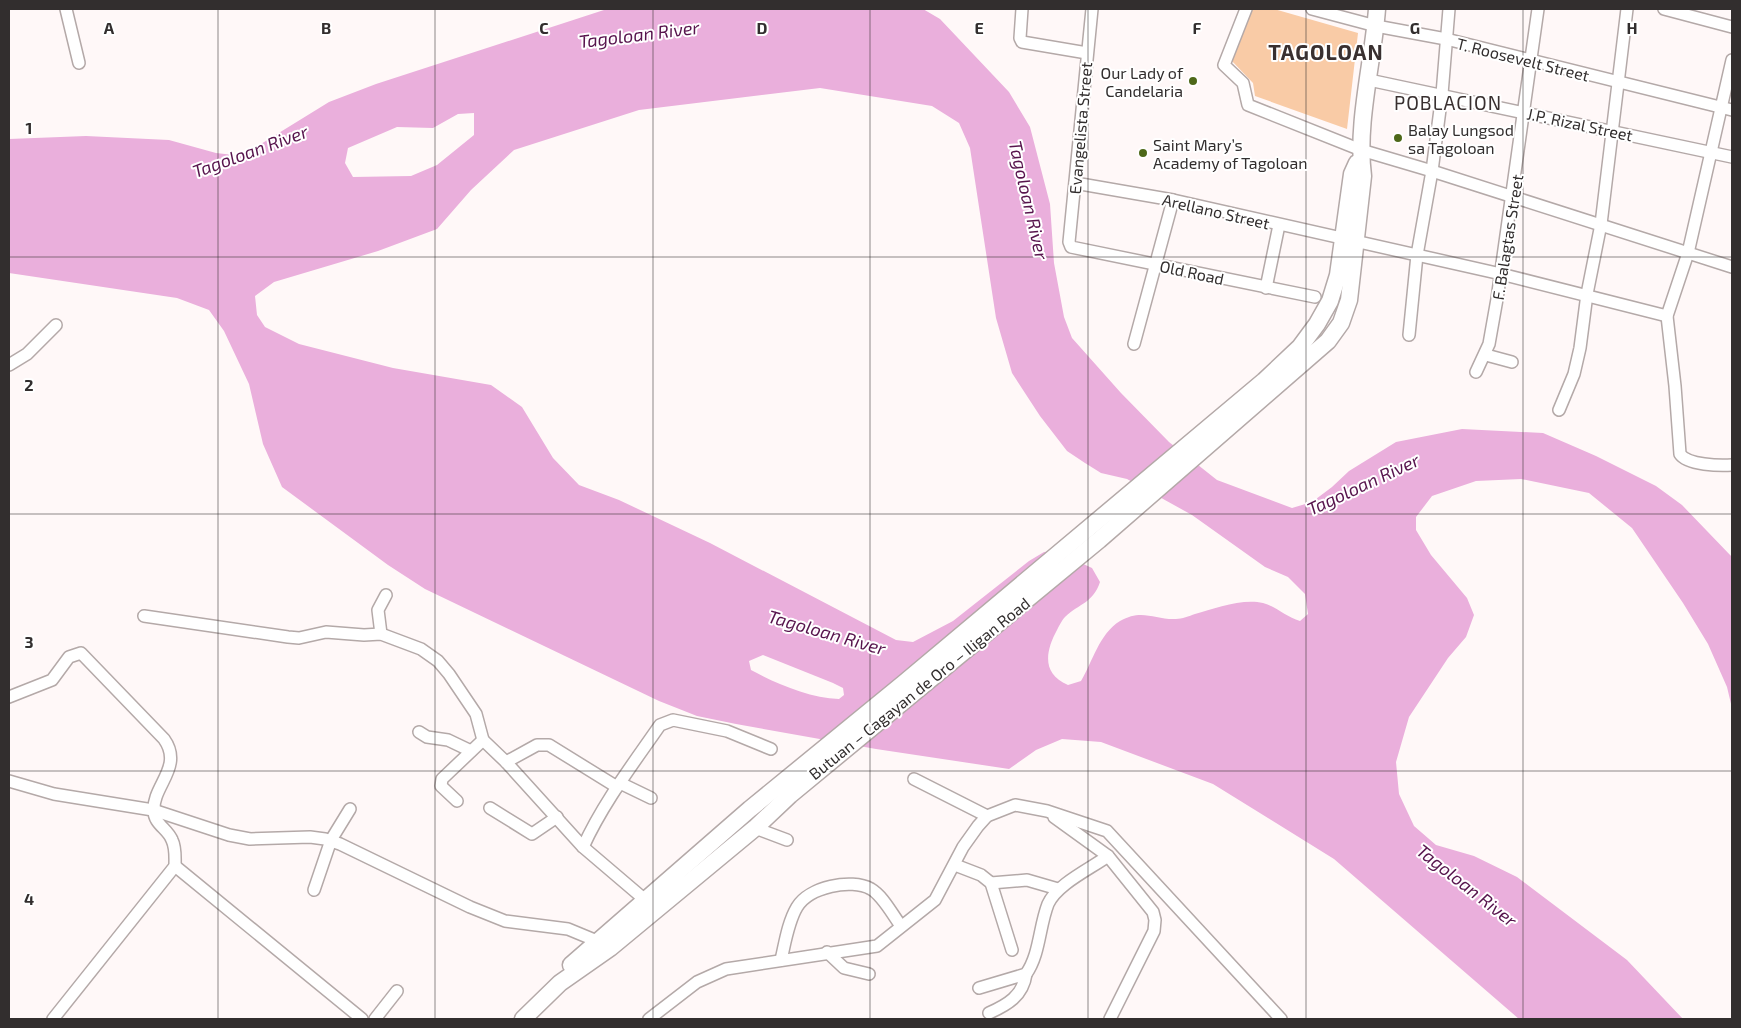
<svg xmlns="http://www.w3.org/2000/svg" width="1741" height="1028" font-family="'Exo 2',sans-serif">
<style>
.park{fill:#f9cba6}
.water{fill:#eaafdc;fill-rule:evenodd}
.lines{fill:none;stroke-linecap:round;stroke-linejoin:round}
.minor-casing{stroke:#b4a9a8;stroke-width:14}
.highway-casing{stroke:#b4a9a8;stroke-width:19}
.minor{stroke:#fff;stroke-width:11}
.highway{stroke:#fff;stroke-width:16}
.grid{fill:none;stroke:#322e2e;stroke-width:1;stroke-opacity:0.55}
.poi-dot{fill:#4e6819;stroke:#fff;stroke-width:2}
.labels{text-anchor:middle;dominant-baseline:central;stroke-width:4;stroke-linejoin:round;paint-order:stroke}
.street-label{font-size:16px;fill:#322e2e;stroke:#fff}
.poi-label{font-size:16px;fill:#322e2e;stroke:#fff;text-anchor:start}
.water-label{font-size:18px;font-style:italic;fill:#57144d;stroke:#fff}
.quarter-label{font-size:19px;letter-spacing:1px;fill:#393030;stroke:#fff}
.district-label{font-size:21px;font-weight:bold;letter-spacing:1px;fill:#393030;stroke:#fff}
.grid-label{font-size:16px;text-anchor:middle;font-weight:bold;fill:#322e2e;stroke:#fff;stroke-width:4;stroke-linejoin:round;paint-order:stroke}
</style>
<rect width="100%" height="100%" fill="#fff8f8"/>
<path class="park" d="M1249 9H1274L1358 33 1347 129 1255 96 1253 83 1231 60Z"/>
<path class="water" d="M607 9H923L940 19 1009 92 1030 127 1050 204 1054 263 1064 317 1072 338 1121 393 1169 442 1217 480 1292 508 1312 502 1332 487 1349 471 1396 442 1462 429 1543 433 1596 456 1656 486 1682 505 1732 557V708L1727 687 1708 644 1683 603 1632 528 1589 493 1521 479 1476 481 1432 496 1416 517V530L1431 555 1467 598 1474 615 1466 637 1448 658 1409 717 1396 762 1399 794 1414 826 1436 845 1474 856 1517 877 1627 960 1683 1019H1519L1334 859 1213 784 1101 742 1062 739 1036 750 1009 769 876 749 736 724 697 716 659 701 425 589 388 565 282 487 263 444 249 384 224 331 209 310 177 298 9 273V139L86 136 169 140 216 153 234 155 251 150 329 102 376 84ZM820 88 932 106 959 123 970 148 996 318 1012 373 1040 416 1067 451 1085 463 1101 473 1127 479 1192 515 1265 567 1288 577 1305 594 1308 614 1300 621C1286 617 1275 606 1263 603 1242 598 1214 609 1195 614 1189 616 1182 619 1176 619 1155 620 1142 608 1120 621 1099 634 1093 661 1081 681L1068 685C1042 674 1045 652 1057 630 1059 626 1062 620 1065 617 1080 603 1093 603 1100 582L1092 568 1055 551 1044 552 1029 561 953 621 913 642 896 640 710 543 619 500 579 485 553 458 522 407 491 385 393 368 299 344 265 327 257 315 255 296 274 282 378 251 437 229 471 190 514 150 639 110ZM474 113V135L437 165 411 176 353 177 345 163 348 148 397 127 433 128 458 114ZM763 655 833 683 843 688 844 695 839 699C810 698 777 684 751 670L749 661Z"/>
<g class="lines">
<defs>
<g id="minor">
<path d="M66 9 79 63"/>
<path d="M1022 9 1020 38 1022 42 1087 53"/>
<path d="M1092 9 1069 242 1071 247 1315 297"/>
<path d="M1246 9 1224 65 1243 83 1248 105 1361 150 1432 171 1732 267"/>
<path d="M1312 9 1376 26 1446 39 1732 110"/>
<path d="M1664 9 1732 27"/>
<path d="M1732 60 1688 253 1667 316 1675 386 1680 454C1687 465 1720 466 1732 465"/>
<path d="M1369 80 1732 157"/>
<path d="M1075 183 1173 200 1501 274 1667 316"/>
<path d="M1266 288 1279 225"/>
<path d="M1409 335 1417 255 1432 171 1442 94 1449 9"/>
<path d="M1134 344 1173 200"/>
<path d="M1486 355 1512 362"/>
<path d="M9 365 27 354 56 325"/>
<path d="M1476 372 1489 344 1497 299 1538 9"/>
<path d="M1559 410 1574 374 1580 348 1587 294 1601 224 1627 9"/>
<path d="M144 616 288 637 299 638 326 632 364 635 381 634 421 649 438 661 449 674 476 714 483 740"/>
<path d="M381 634 378 610 386 595"/>
<path d="M9 697 52 680 69 657 81 653 164 739C184 767 152 786 154 811 154 824 168 829 172 840 176 848 175 858 175 866L53 1019"/>
<path d="M419 732 427 737 448 740 471 751"/>
<path d="M506 762 537 745H549L617 787"/>
<path d="M914 779 987 816"/>
<path d="M9 781 54 794 153 810 229 835 250 839 310 837 325 839 340 844 470 907 505 921 568 929 597 941"/>
<path d="M620 783 651 798"/>
<path d="M457 801 441 786 442 779 483 740 506 762 583 847 644 899"/>
<path d="M490 808 532 834 557 817"/>
<path d="M1054 817 1108 856 1153 912 1155 920 1154 931 1110 1019"/>
<path d="M755 828 787 840"/>
<path d="M583 847C603 803 633 764 660 725L673 720 727 731 771 749"/>
<path d="M955 865 981 875 991 883 1012 950"/>
<path d="M175 866 362 1019"/>
<path d="M991 883 1027 880 1058 889"/>
<path d="M314 890 331 840 350 809"/>
<path d="M827 952 844 968 869 974"/>
<path d="M781 960C785 943 788 922 797 907 809 887 851 878 871 889 883 896 892 914 901 926"/>
<path d="M979 988 1026 974C1040 954 1039 927 1048 904 1057 884 1090 869 1108 856"/>
<path d="M989 1013C1007 1005 1023 996 1026 974"/>
<path d="M375 1019 397 991"/>
<path d="M649 1019 697 982 726 969 877 946 935 900 963 847 978 826 987 816 1015 805 1047 811 1107 831 1281 1019"/>
</g>
<g id="highway">
<path d="M571 965 750 809 904 683 1264 381 1300 347 1317 324 1330 301 1338 275 1352 174 1357 163"/>
<path d="M523 1019 560 983 610 948 755 828 790 795 1099 540 1328 341 1341 323 1349 300 1363 176C1356 124 1373 62 1377 9"/>
</g>
</defs>
<use href="#minor" class="minor-casing"/>
<use href="#highway" class="highway-casing"/>
<use href="#minor" class="minor"/>
<use href="#highway" class="highway"/>
</g>
<path class="grid" d="M218 9V1019M435 9V1019M653 9V1019M870 9V1019M1088 9V1019M1306 9V1019M1523 9V1019M9 257H1732M9 514H1732M9 771H1732"/>
<g class="poi-dot">
<circle cx="1193" cy="81" r="5"/>
<circle cx="1398" cy="138" r="5"/>
<circle cx="1143" cy="153" r="5"/>
</g>
<g class="labels">
<g class="street-label">
<text transform="translate(1523 59) rotate(14)">T. Roosevelt Street</text>
<text transform="translate(1580 124) rotate(12)">J.P. Rizal Street</text>
<text transform="translate(1080 128) rotate(-85)">Evangelista Street</text>
<text transform="translate(1216 211) rotate(13)">Arellano Street</text>
<text transform="translate(1507 237) rotate(-81)">F. Balagtas Street</text>
<text transform="translate(1192 272) rotate(12)">Old Road</text>
<text transform="translate(919 688) rotate(-39)">Butuan – Cagayan de Oro – Iligan Road</text>
</g>
<g class="poi-label">
<text x="1183" y="72" text-anchor="end">Our Lady of<tspan x="1183" dy="18">Candelaria</tspan></text>
<text x="1408" y="129">Balay Lungsod<tspan x="1408" dy="18">sa Tagoloan</tspan></text>
<text x="1153" y="144">Saint Mary’s<tspan x="1153" dy="18">Academy of Tagoloan</tspan></text>
</g>
<g class="water-label">
<text transform="translate(639 34) rotate(-7)">Tagoloan River</text>
<text transform="translate(250 151) rotate(-20)">Tagoloan River</text>
<text transform="translate(1029 200) rotate(77)">Tagoloan River</text>
<text transform="translate(1363 484) rotate(-25)">Tagoloan River</text>
<text transform="translate(827 632) rotate(16)">Tagoloan River</text>
<text transform="translate(1467 885) rotate(38)">Tagoloan River</text>
</g>
<g class="quarter-label">
<text x="1448" y="102">POBLACION</text>
</g>
<g class="district-label">
<text x="1326" y="51">TAGOLOAN</text>
</g>
</g>
<g class="grid-label">
<text x="109" y="34">A</text>
<text x="326" y="34">B</text>
<text x="544" y="34">C</text>
<text x="762" y="34">D</text>
<text x="979" y="34">E</text>
<text x="1197" y="34">F</text>
<text x="1415" y="34">G</text>
<text x="1632" y="34">H</text>
<text x="29" y="134">1</text>
<text x="29" y="391">2</text>
<text x="29" y="648">3</text>
<text x="29" y="905">4</text>
</g>
<rect width="1741" height="1028" fill="none" stroke="#322e2e" stroke-width="20"/>
</svg>
